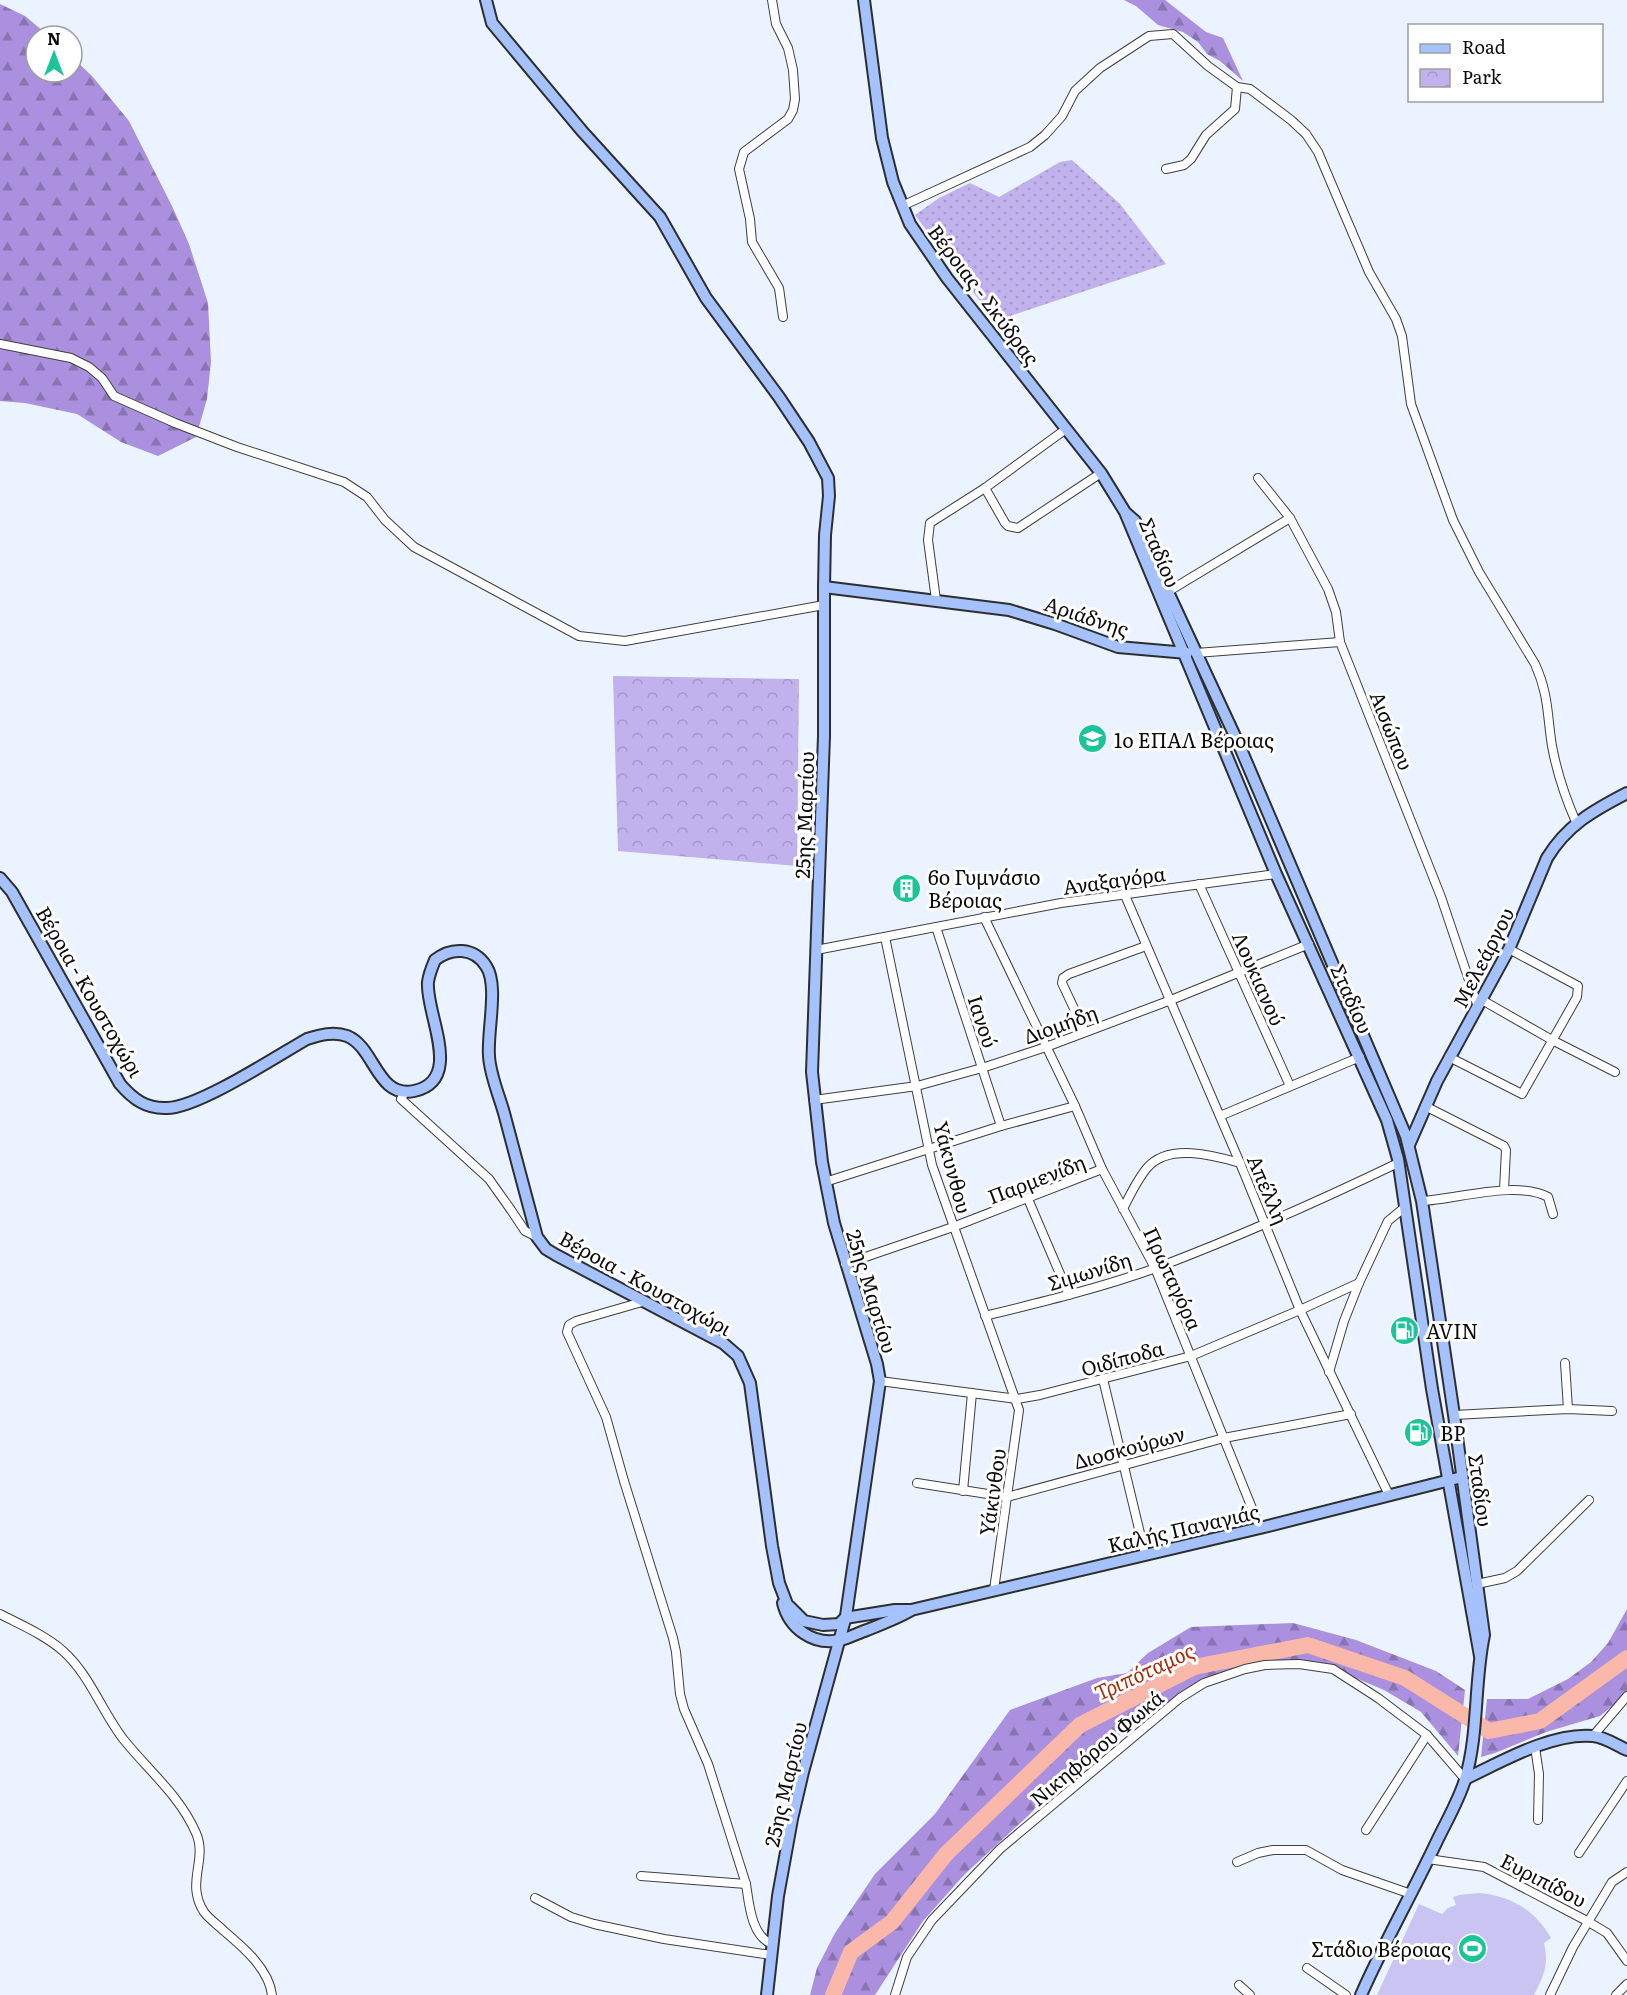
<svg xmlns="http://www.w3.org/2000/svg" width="1627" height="1995" font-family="Literata,serif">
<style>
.grass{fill:url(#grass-dots)}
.forest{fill:url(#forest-firs)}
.park{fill:url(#park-crowns)}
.pitch{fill:#cac4f2}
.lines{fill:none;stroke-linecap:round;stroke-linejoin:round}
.river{stroke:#fab8ab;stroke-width:16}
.street-casing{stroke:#3f3f3f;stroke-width:10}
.secondary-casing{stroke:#2e2e2e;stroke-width:14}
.street{stroke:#fff;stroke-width:8}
.secondary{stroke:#a5c2ff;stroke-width:10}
.labels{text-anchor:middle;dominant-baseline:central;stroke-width:6;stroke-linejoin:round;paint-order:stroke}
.street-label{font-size:20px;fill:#0c0c0c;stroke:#fff}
.poi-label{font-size:20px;fill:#0c0c0c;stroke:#fff;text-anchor:start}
.water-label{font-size:21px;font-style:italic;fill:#a52f0d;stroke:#fff}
</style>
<defs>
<pattern id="grass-dots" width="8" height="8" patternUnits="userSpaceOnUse" patternTransform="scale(1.5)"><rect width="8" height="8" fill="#c1b1ec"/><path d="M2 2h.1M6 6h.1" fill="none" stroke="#a597c9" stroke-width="1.8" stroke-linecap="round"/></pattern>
<pattern id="forest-firs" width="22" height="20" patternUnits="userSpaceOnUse" patternTransform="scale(1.5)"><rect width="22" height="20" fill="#aa90de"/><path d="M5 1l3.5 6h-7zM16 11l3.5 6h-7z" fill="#8974b2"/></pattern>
<pattern id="park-crowns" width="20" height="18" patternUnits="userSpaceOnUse" patternTransform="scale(1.5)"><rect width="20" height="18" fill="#c1b1ec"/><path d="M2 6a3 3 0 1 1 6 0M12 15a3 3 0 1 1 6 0" fill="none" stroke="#a597c9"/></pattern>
</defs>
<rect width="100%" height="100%" fill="#eaf3ff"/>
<path class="grass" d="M1072 160 1120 204 1166 264 995 321 915 215 939 198 970 183 999 197 1060 162Z"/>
<g class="forest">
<path d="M1124 0H1165L1206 32 1223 38 1243 81 1220 61 1207 54 1198 42 1183 32 1158 25 1136 6Z"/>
<path d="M0 4 25 16 49 36H36V72H72V57L92 76 129 121 172 206 189 244 208 303 211 362 207 399 196 437 158 456 121 442 77 414 25 403 0 401Z"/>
<path d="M1627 1609V1694L1600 1716 1546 1732 1495 1753 1481 1757 1487 1699H1528L1568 1679 1591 1662 1608 1643Z"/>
<path d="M1293 1623 1356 1640 1436 1671 1465 1690 1458 1756 1421 1712 1384 1690 1358 1679 1320 1667 1272 1663 1197 1683 1121 1734 1060 1780 1030 1814 964 1875 923 1921 875 1995H810L817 1968 835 1933 875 1874 935 1814 1010 1710 1097 1678 1127 1673 1148 1653 1191 1627Z"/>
</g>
<path class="park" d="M613 676 799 679 797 866 618 851Z"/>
<path class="pitch" d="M1479 1893C1511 1896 1535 1910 1551 1938L1544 1943C1549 1966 1544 1975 1534 1995H1377L1419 1904 1442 1914 1448 1908 1456 1905 1453 1897 1459 1895Z"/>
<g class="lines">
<path class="river" d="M833 1995 851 1952 892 1922 946 1854 1080 1725 1194 1667 1308 1645 1405 1678 1489 1731 1540 1721 1627 1658"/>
<defs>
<g id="street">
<path d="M772 0 776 24 788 48 793 70 795 99 793 110 788 119 744 152 739 169 750 219 752 242 779 288 783 317"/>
<path d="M1166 169 1184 165 1191 159 1206 135 1235 109 1237 87"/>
<path d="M902 206 1030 147 1045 135 1062 116 1075 91 1100 68 1149 36 1173 34 1208 66 1237 87 1250 89 1291 120 1306 134 1318 152 1369 272 1396 319 1402 336 1411 404 1453 520 1479 572 1535 664C1549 695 1547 715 1552 746 1557 773 1565 797 1576 822"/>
<path d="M0 344 71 358 89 367 102 378 114 396 175 423 237 447 344 482 367 497 385 520 414 547 579 636 625 641 824 605"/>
<path d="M1258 478 1290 518 1328 589 1336 612 1340 642 1441 897 1478 1007"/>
<path d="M985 488 1005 523 1008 526 1018 528 1101 473"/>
<path d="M1169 591 1290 518"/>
<path d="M936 600 928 540 930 523 985 488 1066 429"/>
<path d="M1196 653 1340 642"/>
<path d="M1199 884 1290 1086"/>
<path d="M1124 893 1240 1163 1300 1310 1389 1495"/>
<path d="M984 917 1075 1106 1102 1169 1155 1268 1260 1528"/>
<path d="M936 927 1001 1126"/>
<path d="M885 937 932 1165 1019 1410 994 1590"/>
<path d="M816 950 1061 903 1276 874"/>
<path d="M1482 1000 1552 1040 1615 1072"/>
<path d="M1085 1032 1062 983 1063 978 1069 974 1146 946"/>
<path d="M1449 1057 1522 1094 1577 997 1578 986 1509 949"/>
<path d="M405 1092 401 1099 489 1179 511 1210 525 1231 537 1237"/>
<path d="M814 1100 917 1086 982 1068 1046 1047 1171 1000 1309 944"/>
<path d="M1425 1106 1504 1146 1506 1150 1504 1190"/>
<path d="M1220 1116 1360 1057"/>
<path d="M825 1182 1001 1126 1075 1106"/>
<path d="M1028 1199 1069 1295"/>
<path d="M1422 1201C1457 1199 1517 1180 1548 1197L1553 1214"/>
<path d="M1123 1209C1130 1195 1137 1180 1147 1168 1168 1143 1213 1155 1240 1163"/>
<path d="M845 1264 953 1227 1102 1169"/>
<path d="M642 1302 576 1321 569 1325 567 1332 606 1417 624 1481 673 1638 676 1652 680 1694 684 1709 708 1764 746 1884C749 1903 751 1936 772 1944"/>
<path d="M985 1316C1042 1302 1100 1288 1156 1268 1238 1237 1319 1201 1398 1163"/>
<path d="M1565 1363 1568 1409"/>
<path d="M1329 1372 1344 1321 1359 1283 1388 1221 1405 1207"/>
<path d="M1103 1379 1145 1554"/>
<path d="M880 1381 1017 1399 1040 1395 1191 1356 1300 1310 1359 1283"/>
<path d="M1454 1415 1568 1409 1612 1411"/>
<path d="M917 1483 1007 1497 1224 1438 1351 1414"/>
<path d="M963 1491 972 1393"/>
<path d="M1477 1584 1505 1578 1517 1571 1589 1500"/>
<path d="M0 1614C21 1625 45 1635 63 1651 90 1675 102 1712 124 1740 149 1771 180 1796 196 1833 208 1860 185 1883 204 1912 209 1919 218 1925 224 1931 243 1947 269 1969 272 1995"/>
<path d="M1593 1736 1627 1696"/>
<path d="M1535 1747 1539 1774 1538 1820"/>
<path d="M1366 1830 1427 1735"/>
<path d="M1579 1853 1627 1781"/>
<path d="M1428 1859 1484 1867 1587 1921 1607 1933 1627 1961"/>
<path d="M1237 1862 1258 1853 1273 1850H1306L1342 1870 1411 1894"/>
<path d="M641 1876 746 1884"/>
<path d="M535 1898 571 1917 594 1924 664 1939 771 1955"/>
<path d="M1307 1968 1346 1995"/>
<path d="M1239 1985 1250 1995"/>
<path d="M895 1995 907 1957 932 1920 1000 1849 1180 1698 1204 1683 1245 1669 1265 1665 1299 1664 1333 1669 1378 1698 1427 1735 1465 1779"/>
<path d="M1550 1995 1573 1947 1612 1882 1627 1872"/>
<path d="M1616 1995 1627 1984"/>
</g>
<g id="secondary">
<path d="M486 0 492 23 582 131 660 217 706 298 779 397 809 442 828 478 829 496 825 535 824 587V736L812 1072 822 1162 834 1223 877 1364 880 1381 846 1616 803 1772 792 1819 778 1896 767 1995"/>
<path d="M864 0 882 138 893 182 910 224 947 278 1101 473 1125 512 1276 874 1387 1120 1398 1159 1432 1389 1480 1656"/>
<path d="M1127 514 1135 521 1240 747 1406 1136 1422 1201 1454 1415 1484 1635C1474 1682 1479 1733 1465 1780 1458 1802 1446 1822 1436 1843 1412 1894 1384 1943 1361 1995"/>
<path d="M824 587 1009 610 1055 624 1118 647 1187 653"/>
<path d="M0 878 12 892 120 1084C133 1099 146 1109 167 1108 198 1108 277 1056 307 1039 320 1035 334 1031 347 1036 375 1047 377 1099 414 1091 465 1080 425 1013 428 982 429 974 432 967 435 960 451 947 474 947 486 966 499 985 487 1031 489 1056 490 1075 499 1095 504 1113 515 1155 526 1196 537 1237L546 1249 556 1255 723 1343 738 1356 750 1383 772 1546 779 1583 787 1604 804 1621 823 1625 839 1624 845 1618 895 1610H911L1260 1528 1462 1477"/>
<path d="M1409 1145 1437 1081 1509 949 1547 858C1567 825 1594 810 1627 793"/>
<path d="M783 1603C789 1628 813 1646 840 1640 849 1638 858 1633 867 1630 882 1624 896 1619 910 1611"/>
<path d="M1465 1779C1501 1762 1552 1732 1593 1736 1605 1737 1616 1745 1627 1750"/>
</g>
</defs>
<use href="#street" class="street-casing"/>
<use href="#secondary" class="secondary-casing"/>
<use href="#street" class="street"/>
<use href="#secondary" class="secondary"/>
</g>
<defs>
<symbol id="school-disc" viewBox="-11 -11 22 22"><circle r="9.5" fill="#1bc599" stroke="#fff"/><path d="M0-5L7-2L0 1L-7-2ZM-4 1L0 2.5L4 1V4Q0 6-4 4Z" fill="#fff"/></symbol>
<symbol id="building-disc" viewBox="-11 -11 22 22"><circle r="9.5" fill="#1bc599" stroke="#fff"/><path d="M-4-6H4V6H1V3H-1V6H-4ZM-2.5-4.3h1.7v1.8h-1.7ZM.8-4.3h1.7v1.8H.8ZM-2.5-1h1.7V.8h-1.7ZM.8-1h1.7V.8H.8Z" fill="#fff"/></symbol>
<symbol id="fuel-disc" viewBox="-11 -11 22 22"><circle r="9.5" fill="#1bc599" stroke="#fff"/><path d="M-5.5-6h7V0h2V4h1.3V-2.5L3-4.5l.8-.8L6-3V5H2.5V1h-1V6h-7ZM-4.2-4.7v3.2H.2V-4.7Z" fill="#fff"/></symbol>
<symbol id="stadium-disc" viewBox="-11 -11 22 22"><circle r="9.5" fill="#1bc599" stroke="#fff"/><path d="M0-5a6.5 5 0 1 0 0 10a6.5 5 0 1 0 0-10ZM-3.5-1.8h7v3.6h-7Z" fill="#fff"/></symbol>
</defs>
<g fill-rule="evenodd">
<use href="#school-disc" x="1076" y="722" width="33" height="33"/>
<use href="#building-disc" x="890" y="872" width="33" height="33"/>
<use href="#fuel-disc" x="1388" y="1314" width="33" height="33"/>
<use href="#fuel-disc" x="1402" y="1416" width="33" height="33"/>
<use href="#stadium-disc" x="1456" y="1932" width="33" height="33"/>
</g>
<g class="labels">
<g class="street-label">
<text transform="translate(985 294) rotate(53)">Βέροιας - Σκύδρας</text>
<text transform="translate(1161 552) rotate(67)">Σταδίου</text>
<text transform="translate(1087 615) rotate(18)">Αριάδνης</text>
<text transform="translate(1393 730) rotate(68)">Αισώπου</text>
<text transform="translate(803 815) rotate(-88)">25ης Μαρτίου</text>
<text transform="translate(1114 879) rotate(-8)">Αναξαγόρα</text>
<text transform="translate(1482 957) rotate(-63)">Μελεάργου</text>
<text transform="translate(1260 978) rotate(66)">Λουκιανού</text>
<text transform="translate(91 991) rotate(60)">Βέροια - Κουστοχώρι</text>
<text transform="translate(1353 998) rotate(66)">Σταδίου</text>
<text transform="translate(984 1021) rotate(72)">Ιανού</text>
<text transform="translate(1060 1023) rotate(-20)">Διομήδη</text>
<text transform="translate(954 1167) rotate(75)">Υάκυνθου</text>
<text transform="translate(1036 1178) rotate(-21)">Παρμενίδη</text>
<text transform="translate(1269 1189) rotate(67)">Απέλλη</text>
<text transform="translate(1089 1270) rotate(-17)">Σιμωνίδη</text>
<text transform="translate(1174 1278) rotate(65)">Πρωταγόρα</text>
<text transform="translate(646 1282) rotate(29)">Βέροια - Κουστοχώρι</text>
<text transform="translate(873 1291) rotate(73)">25ης Μαρτίου</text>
<text transform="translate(1122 1357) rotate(-15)">Οιδίποδα</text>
<text transform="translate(1129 1446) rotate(-15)">Διοσκούρων</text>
<text transform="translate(1482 1490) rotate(82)">Σταδίου</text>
<text transform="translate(991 1492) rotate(-82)">Υάκινθου</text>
<text transform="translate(1183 1527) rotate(-13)">Καλής Παναγιάς</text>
<text transform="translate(1096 1747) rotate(-40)">Νικηφόρου Φωκά</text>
<text transform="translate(784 1784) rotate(-77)">25ης Μαρτίου</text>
<text transform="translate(1544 1879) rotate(27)">Ευριπίδου</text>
</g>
<g class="poi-label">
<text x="1114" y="739">1ο ΕΠΑΛ Βέροιας</text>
<text x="928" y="876">6ο Γυμνάσιο<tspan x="928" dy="23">Βέροιας</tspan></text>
<text x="1426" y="1330">AVIN</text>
<text x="1440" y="1432">BP</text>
<text x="1451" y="1948" text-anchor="end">Στάδιο Βέροιας</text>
</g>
<g class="water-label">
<text transform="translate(1144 1670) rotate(-25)">Τριπόταμος</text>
</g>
</g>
<rect x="1408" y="24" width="195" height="78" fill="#ffffff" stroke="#9e9e9e" stroke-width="1.5"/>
<rect x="1420" y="44" width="30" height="9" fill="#a5c2ff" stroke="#9e9e9e" stroke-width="1.5"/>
<text x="1462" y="54" font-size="18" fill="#0c0c0c">Road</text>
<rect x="1420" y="69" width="30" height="18" fill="url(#park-crowns)" stroke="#9e9e9e" stroke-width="1.5"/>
<text x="1462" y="84" font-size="18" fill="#0c0c0c">Park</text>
<g transform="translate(54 54)"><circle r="28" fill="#ffffff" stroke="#9e9e9e" stroke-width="1.5"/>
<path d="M0-4.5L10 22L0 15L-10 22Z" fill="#1bc599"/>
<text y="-9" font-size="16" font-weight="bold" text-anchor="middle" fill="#0c0c0c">N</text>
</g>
</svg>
